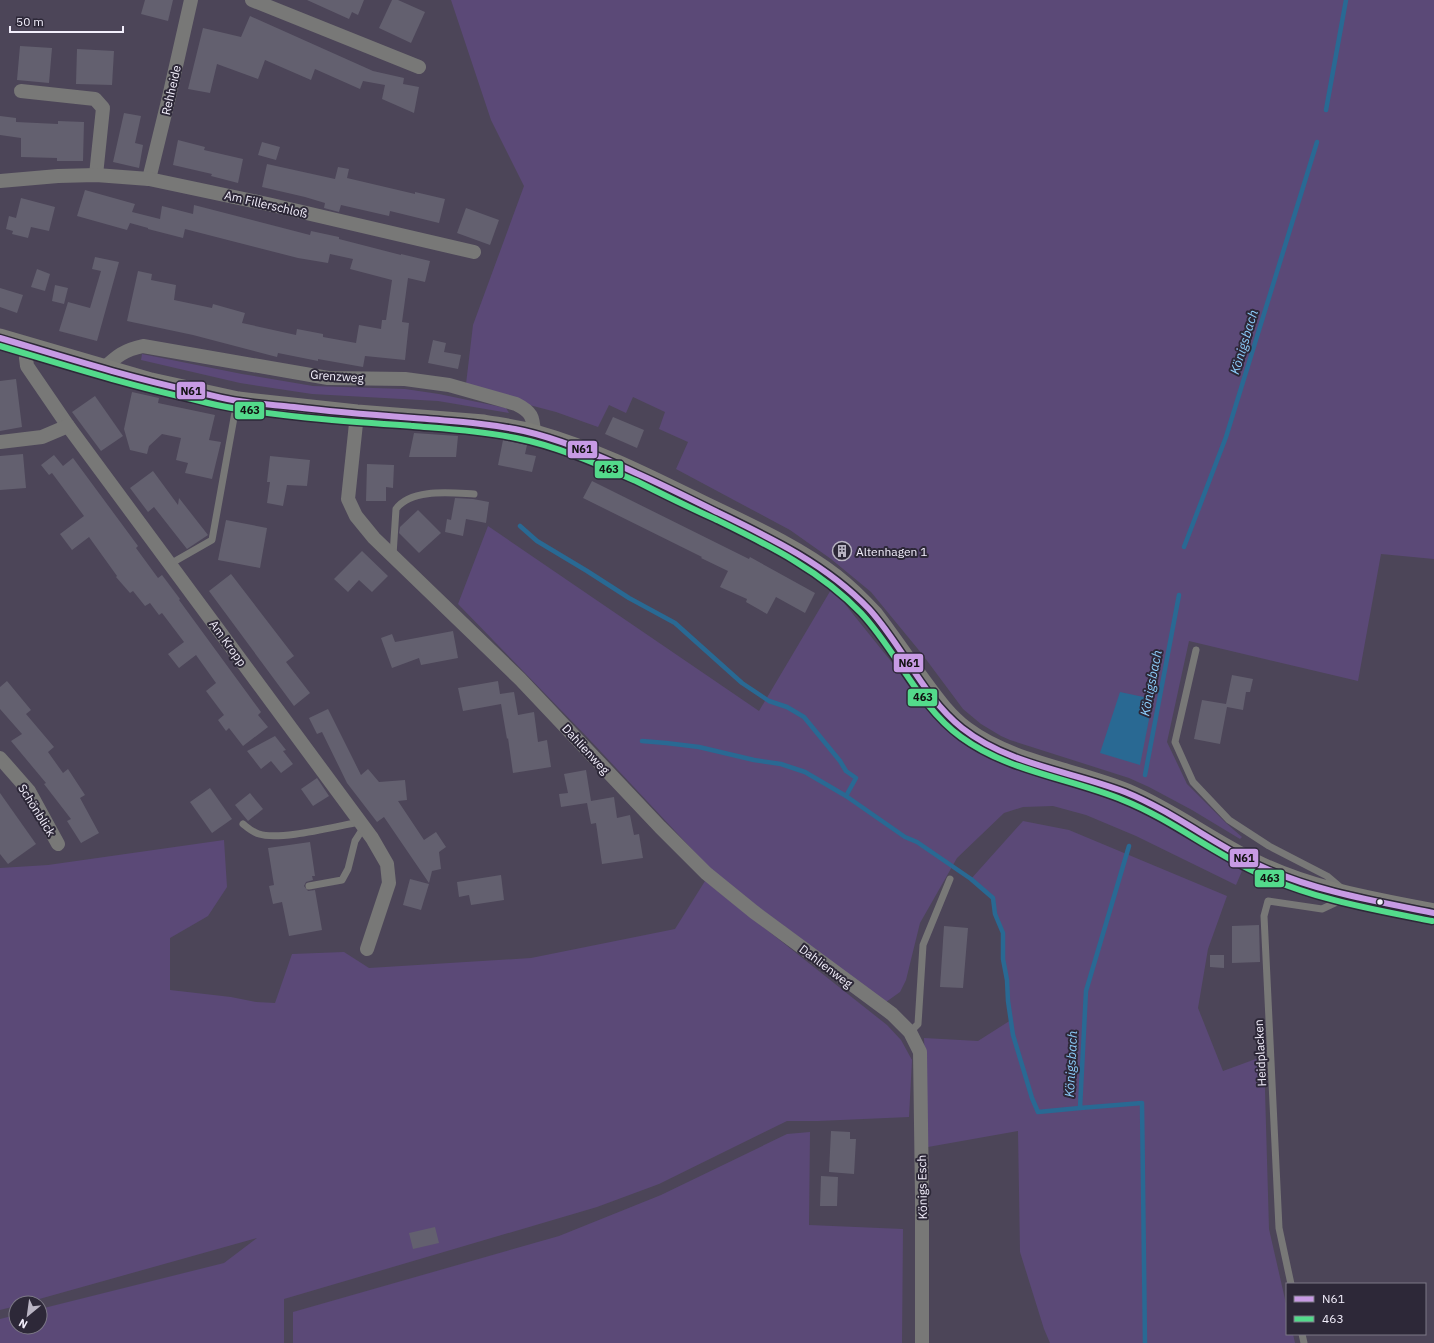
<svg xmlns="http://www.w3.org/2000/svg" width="1434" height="1343" font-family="'IBM Plex Sans',sans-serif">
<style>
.green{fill:#5b4977}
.water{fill:#296993}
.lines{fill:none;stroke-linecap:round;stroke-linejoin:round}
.stream{stroke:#296993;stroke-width:4.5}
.building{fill:#63606f}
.service{stroke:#787877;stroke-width:7}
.minor{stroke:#787877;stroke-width:14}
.secondary{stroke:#7c7c78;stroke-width:19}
.bus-1-casing{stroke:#2d2838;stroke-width:9}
.bus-2-casing{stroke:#2d2838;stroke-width:9}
.bus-1{stroke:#c79ae4;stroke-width:6}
.bus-2{stroke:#53da8b;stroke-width:6}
.bus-dot{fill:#f3effc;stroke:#2d2838;stroke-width:1.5}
.labels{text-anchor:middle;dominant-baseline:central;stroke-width:4;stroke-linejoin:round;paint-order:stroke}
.street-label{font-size:12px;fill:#f3effc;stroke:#2d2838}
.poi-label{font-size:12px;fill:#f3effc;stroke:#2d2838;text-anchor:start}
.water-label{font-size:13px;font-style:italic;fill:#8ccdfa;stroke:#2d2838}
.line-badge{stroke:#2d2838;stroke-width:1.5}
.pale-badge-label{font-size:11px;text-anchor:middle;font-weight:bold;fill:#111}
</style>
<rect width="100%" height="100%" fill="#4c4558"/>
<g class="green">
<path d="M451 0H1434V559L1381 554 1358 681 1189 641 1167 742 1187 784 1226 823 1242 837 1240 839 1192 810 1149 787 1129 778 1010 740 1001 736 981 724 963 709 922 654 871 592 831 559 790 530 676 469 688 442 659 429 665 412 633 397 626 413 609 405 598 427 556 412 518 402 466 384 473 325 524 186 491 120Z"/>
<path d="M142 354 242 374 313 386 405 389 439 394 506 408 509 413 438 401 312 394 240 383 141 360Z"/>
<path d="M488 526 759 711 832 588 935 716 961 741 1004 764 1093 791 1149 815 1216 854 1242 871 1236 885 1136 836 1086 815 1053 806 1023 807 1004 813 957 858 920 923 906 980 900 992 886 1002 718 877 588 738 458 604Z"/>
<path d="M1023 821 1069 830 1227 896 1208 949 1198 1008 1223 1071 1264 1056 1269 1229 1287 1308V1334H1293L1295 1343H1050L1044 1329 1020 1252 1018 1131 928 1147 924 1038 978 1041 1011 1020 1008 1001 1007 980 1003 959V933L995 914 993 898 971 879Z"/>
<path d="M224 840 227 887 208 916 170 938V990L231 997 256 1002 275 1003 292 954 344 952 369 968 531 958 675 929 705 881 887 1025 901 1040 912 1060 909 1117 818 1121H787L659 1184 597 1207 284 1299V1343H0V1319L16 1315V1327H40V1309L224 1263 257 1238 25 1303H16V1306L0 1310V868L48 865Z"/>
<path d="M810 1132 809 1225 903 1229 902 1343H293V1312L559 1236 661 1195 787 1134Z"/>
</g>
<path class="water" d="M1120 692 1153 699 1140 765 1100 753Z"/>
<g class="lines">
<g class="stream">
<path d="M1326 110 1346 0"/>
<path d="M520 526 537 541 587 571 629 598 675 623 742 683 769 701 787 707 804 717 840 761 846 771 856 778 846 796"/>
<path d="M1184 547 1226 437 1317 142"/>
<path d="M642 741 666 743 699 747 754 760 781 764 805 772 846 796 905 837 917 842 971 879 993 898 995 914 1003 933V959L1007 980 1008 1001 1013 1035 1032 1098 1038 1112 1080 1108"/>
<path d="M1145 775 1179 595"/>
<path d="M1129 846 1086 991 1080 1108 1142 1103 1145 1343"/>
</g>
</g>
<g class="building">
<path d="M145 0H173L168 21 141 14Z"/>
<path d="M307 0H364L358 15 352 12 349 19Z"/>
<path d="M392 0H398L425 12 411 43 379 28Z"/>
<path d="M250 16 373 71 404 78 403 84 419 87 414 113 382 99 385 85 363 81 360 89 315 69 311 80 265 60 258 79 217 64 210 93 188 89 203 28 241 37Z"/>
<path d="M20 46 52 48 49 83 17 80Z"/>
<path d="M77 49 114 51 112 85 76 84Z"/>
<path d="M124 113 141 116 135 143 143 145 139 168 113 162Z"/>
<path d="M0 116 16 118V122L58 124V121L84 122 83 161H57V158L21 157V138L0 135Z"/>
<path d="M178 140 205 147 204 150 243 159 238 183 211 176 212 174 173 165Z"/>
<path d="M262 142 280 147 276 160 258 155Z"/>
<path d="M267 164 335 179 338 167 349 169 347 178 415 194V192L445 199 439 223 390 211 389 216 341 205 339 212 324 208 325 203 305 197 262 187Z"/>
<path d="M85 190 135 204 132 212 160 219 162 206 193 214 194 205 310 235 311 231 339 237V239L401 255V254L430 261 425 282 408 278 402 322 409 323 405 360 365 356 363 367 318 359V361L278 353 277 357 193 335 127 321 138 271 152 274 151 280 176 285 174 300 212 308 213 304 245 313 242 323 296 335 297 329 323 334V337L356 343 359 325 381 329 382 320H386L392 280 350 269 353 259 330 254 328 263 298 258 185 229 183 238 148 229V228L130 223 127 230 77 216Z"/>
<path d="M21 198 55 207 49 231 31 227 28 238 12 234 13 231 6 229 9 216 16 218Z"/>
<path d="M466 208 499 220 490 245 457 233Z"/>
<path d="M95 257 119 262 97 341 59 331 68 302 90 308 101 271 92 269Z"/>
<path d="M37 269 50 274 45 291 31 287Z"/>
<path d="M55 285 68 288 64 304 52 301Z"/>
<path d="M0 288 23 295 17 313 0 307Z"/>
<path d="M433 340 446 343 444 352 461 355 458 369 428 363Z"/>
<path d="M16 379 22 427 0 431V381Z"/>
<path d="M132 392 159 398 158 403 215 415 209 440 221 442 212 479 185 473 188 463 176 460 181 438 162 434 149 446 147 454 130 450 124 429Z"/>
<path d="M95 396 123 436 101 451 72 412Z"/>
<path d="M613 417 644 430 637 448 605 434Z"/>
<path d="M414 433 458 436 456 457H409Z"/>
<path d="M503 440 527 445 525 454 536 456 532 472 498 465Z"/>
<path d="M23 454 26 488 0 490V456Z"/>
<path d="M54 455 63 466 73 458 138 546 136 548 158 578 162 575 180 599 179 600 261 712 258 715 268 727 243 746 229 728 226 731 218 720 224 715 206 691 216 683 196 655 179 668 168 654 184 642 162 613 159 615 150 603 145 606 133 591 130 593 116 577 117 576 89 537 72 550 60 534 84 516 52 473 49 475 41 465Z"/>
<path d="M270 456 310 460 307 486 287 485 283 506 267 503 270 482H267Z"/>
<path d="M367 464 394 465 393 488 386 487V501H366Z"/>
<path d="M153 471 178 505 179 498 208 535 187 549 154 507 148 512 130 488Z"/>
<path d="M592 481 749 559 750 557 815 593 805 613 776 597 767 614 746 602 747 599 720 587 728 571 701 558 702 557 583 498Z"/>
<path d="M455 498 473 499 489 502 486 523 466 519 463 536 445 532 447 519 451 520Z"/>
<path d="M418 510 441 533 419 553 399 533 400 527Z"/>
<path d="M226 520 267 528 260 568 218 560Z"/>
<path d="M362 551 388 576 372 592 359 580 348 592 334 579Z"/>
<path d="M231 574 294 656 286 662 310 693 294 706 209 591Z"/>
<path d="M453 631 458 658 421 665 419 658 392 668 381 638 392 634 395 642Z"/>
<path d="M1232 675 1253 679 1250 692H1246L1243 710 1227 707 1220 744 1194 739 1202 700 1226 704Z"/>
<path d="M7 681 31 710 26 714 54 747 48 752 63 773 68 769 85 795 80 798 99 833 81 843 67 821 71 819 44 784 46 783 11 741 22 734 0 709V687Z"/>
<path d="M498 681 500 694 514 692 518 715 534 712 538 742 547 740 551 767 513 773 508 738 507 739 501 704 463 711 458 688Z"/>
<path d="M328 709 361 775 368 769 379 782 405 780 407 800 398 801 424 840 436 832 446 847 439 852 441 869 432 871 429 883 384 817 377 822 347 783 322 732 317 734 309 718Z"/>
<path d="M275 736 286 750 283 751 293 764 281 773 271 761 261 769 247 751Z"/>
<path d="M586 770 591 801 614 797 617 818 630 815 634 835 639 834 643 858 602 864 596 823 591 824 587 803 561 807 559 794 568 793 564 774Z"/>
<path d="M317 778 329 796 313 806 301 789Z"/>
<path d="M210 788 232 819 212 833 190 802Z"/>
<path d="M0 793 36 844 8 864 0 854Z"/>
<path d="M250 793 263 809 248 821 235 805Z"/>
<path d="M310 842 315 876H312L313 880 306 882 304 886 308 891 315 890 322 930 289 936 282 902 273 904 269 886 274 885 268 848Z"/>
<path d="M501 875 504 900 471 905 469 895 459 897 457 882Z"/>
<path d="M410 879 429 884 421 910 403 905Z"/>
<path d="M1259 925 1260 962 1232 963V926Z"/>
<path d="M944 926 968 928 963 988 940 987Z"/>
<path d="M1210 955H1224V968L1210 967Z"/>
<path d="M831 1131 850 1132V1139H856L854 1174 829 1172Z"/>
<path d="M821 1176 838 1177 837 1206H820Z"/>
<path d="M435 1227 439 1243 413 1249 409 1233Z"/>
</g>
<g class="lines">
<g class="service">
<path d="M393 555 396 509C411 488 452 493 474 494"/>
<path d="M170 564 212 540 237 401"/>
<path d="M1196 650 1175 742 1193 782 1229 820 1269 846 1327 876 1340 887 1339 901 1322 909 1268 901 1264 916 1279 1228 1291 1284"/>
<path d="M243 824C248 828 252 832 259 834 280 841 336 826 360 822"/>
<path d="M309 886 342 880 348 869 355 841 364 827"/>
<path d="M910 1032 918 1024 923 945 950 879"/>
<path d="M1302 1334 1304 1343"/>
</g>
<g class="minor">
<path d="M252 0 419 67"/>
<path d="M21 91 95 99 103 108 96 175"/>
<path d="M149 179 169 97 191 0"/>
<path d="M0 181 58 176 96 175 149 179 272 205 474 252"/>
<path d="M29 347 26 358 27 366 68 426 372 838 387 864 389 883 367 949"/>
<path d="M103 369C117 356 124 350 143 346L328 378 405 379 449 385 516 404C532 412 533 417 534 433"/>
<path d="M357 414 348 499 356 516 374 538 520 679 660 827 706 873 754 912 892 1014 910 1032 920 1052 922 1196V1343"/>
<path d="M0 442 42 437 68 426"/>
<path d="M0 758 29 791 58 844"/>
</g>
<path class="secondary" d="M0 338 151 382 238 401 357 414 484 424C501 427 518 429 535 434 592 450 644 476 697 502 742 524 795 547 835 578 849 589 862 602 874 615 890 636 905 658 920 679 934 698 947 717 966 731 1010 764 1076 772 1127 793 1172 812 1210 842 1254 863 1310 891 1373 901 1434 913"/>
<defs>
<path id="bus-1" d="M0 338C64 357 127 377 192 391 208 394 223 399 239 401 257 404 276 405 294 407 334 412 374 415 414 418 451 421 488 423 524 431 563 440 600 456 636 473 663 485 689 498 715 511 771 538 826 564 869 609 903 646 923 697 962 728 1009 765 1071 771 1125 792 1172 811 1212 843 1258 865 1313 891 1374 901 1434 913"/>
<path id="bus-2" d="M0 346C64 365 127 385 192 399 207 403 223 407 239 409 296 418 355 422 413 426 448 429 482 431 516 438 557 446 597 464 636 481 662 494 688 507 715 519 768 545 820 570 861 613 897 651 918 706 961 737 1009 772 1070 778 1123 800 1168 818 1206 848 1249 869 1307 898 1370 909 1432 921"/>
</defs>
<use href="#bus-1" class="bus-1-casing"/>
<use href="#bus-2" class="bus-2-casing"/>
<use href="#bus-1" class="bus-1"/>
<use href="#bus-2" class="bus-2"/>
</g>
<defs>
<symbol id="building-ring" viewBox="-11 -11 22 22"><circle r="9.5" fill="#2d2838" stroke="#b9b4c3" stroke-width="1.5"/><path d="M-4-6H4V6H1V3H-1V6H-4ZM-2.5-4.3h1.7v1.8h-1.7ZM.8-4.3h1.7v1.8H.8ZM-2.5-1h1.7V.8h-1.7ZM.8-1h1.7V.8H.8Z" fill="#b9b4c3"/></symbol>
</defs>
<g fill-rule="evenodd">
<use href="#building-ring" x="831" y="540" width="22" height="22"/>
</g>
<circle class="bus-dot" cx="1380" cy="902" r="3.5"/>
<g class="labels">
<g class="street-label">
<text transform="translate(171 90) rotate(-77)">Rehheide</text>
<text transform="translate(266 204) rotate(13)">Am Fillerschloß</text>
<text transform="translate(337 376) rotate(4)">Grenzweg</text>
<text transform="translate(228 643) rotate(54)">Am Kropp</text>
<text transform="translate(586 749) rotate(47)">Dahlienweg</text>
<text transform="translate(37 810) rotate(58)">Schönblick</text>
<text transform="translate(826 966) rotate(37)">Dahlienweg</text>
<text transform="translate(1260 1053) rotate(-93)">Heidplacken</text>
<text transform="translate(922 1187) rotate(-91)">Königs Esch</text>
</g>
<g class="poi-label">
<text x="856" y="551">Altenhagen 1</text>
</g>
<g class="water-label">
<text transform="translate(1244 342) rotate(-73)">Königsbach</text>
<text transform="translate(1151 683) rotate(-79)">Königsbach</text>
<text transform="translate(1071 1064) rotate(-87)">Königsbach</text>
</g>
</g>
<g class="line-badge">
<rect x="176" y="381" width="30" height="19" rx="4" fill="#c79ae4"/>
<rect x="234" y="401" width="31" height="19" rx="4" fill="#53da8b"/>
<rect x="567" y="440" width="31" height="19" rx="4" fill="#c79ae4"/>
<rect x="594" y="460" width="30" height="19" rx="4" fill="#53da8b"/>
<rect x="893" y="653" width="31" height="20" rx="4" fill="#c79ae4"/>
<rect x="907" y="688" width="31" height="19" rx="4" fill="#53da8b"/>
<rect x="1229" y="848" width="30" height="20" rx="4" fill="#c79ae4"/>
<rect x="1254" y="869" width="31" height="19" rx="4" fill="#53da8b"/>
</g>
<g class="pale-badge-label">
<text x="191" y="395">N61</text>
<text x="250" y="414">463</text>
<text x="582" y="453">N61</text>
<text x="609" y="473">463</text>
<text x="909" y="667">N61</text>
<text x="923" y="701">463</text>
<text x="1244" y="862">N61</text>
<text x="1270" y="882">463</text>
</g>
<rect x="1286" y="1283" width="140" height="52" fill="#2d2838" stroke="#7c7886"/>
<rect x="1294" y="1296" width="20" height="6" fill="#c79ae4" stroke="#7c7886"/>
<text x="1322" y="1303" font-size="12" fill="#f3effc">N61</text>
<rect x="1294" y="1316" width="20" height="6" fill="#53da8b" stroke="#7c7886"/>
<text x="1322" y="1323" font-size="12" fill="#f3effc">463</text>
<g transform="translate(28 1315) rotate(209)"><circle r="19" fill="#2d2838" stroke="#7c7886"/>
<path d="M0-3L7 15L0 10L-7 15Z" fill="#b9b4c3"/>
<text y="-6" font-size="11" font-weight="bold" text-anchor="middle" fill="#f3effc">N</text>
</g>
<path d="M10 26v6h113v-6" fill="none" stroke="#f3effc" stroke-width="2"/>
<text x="16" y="26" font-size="12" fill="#f3effc" stroke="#2d2838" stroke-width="3" paint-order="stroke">50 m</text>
</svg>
